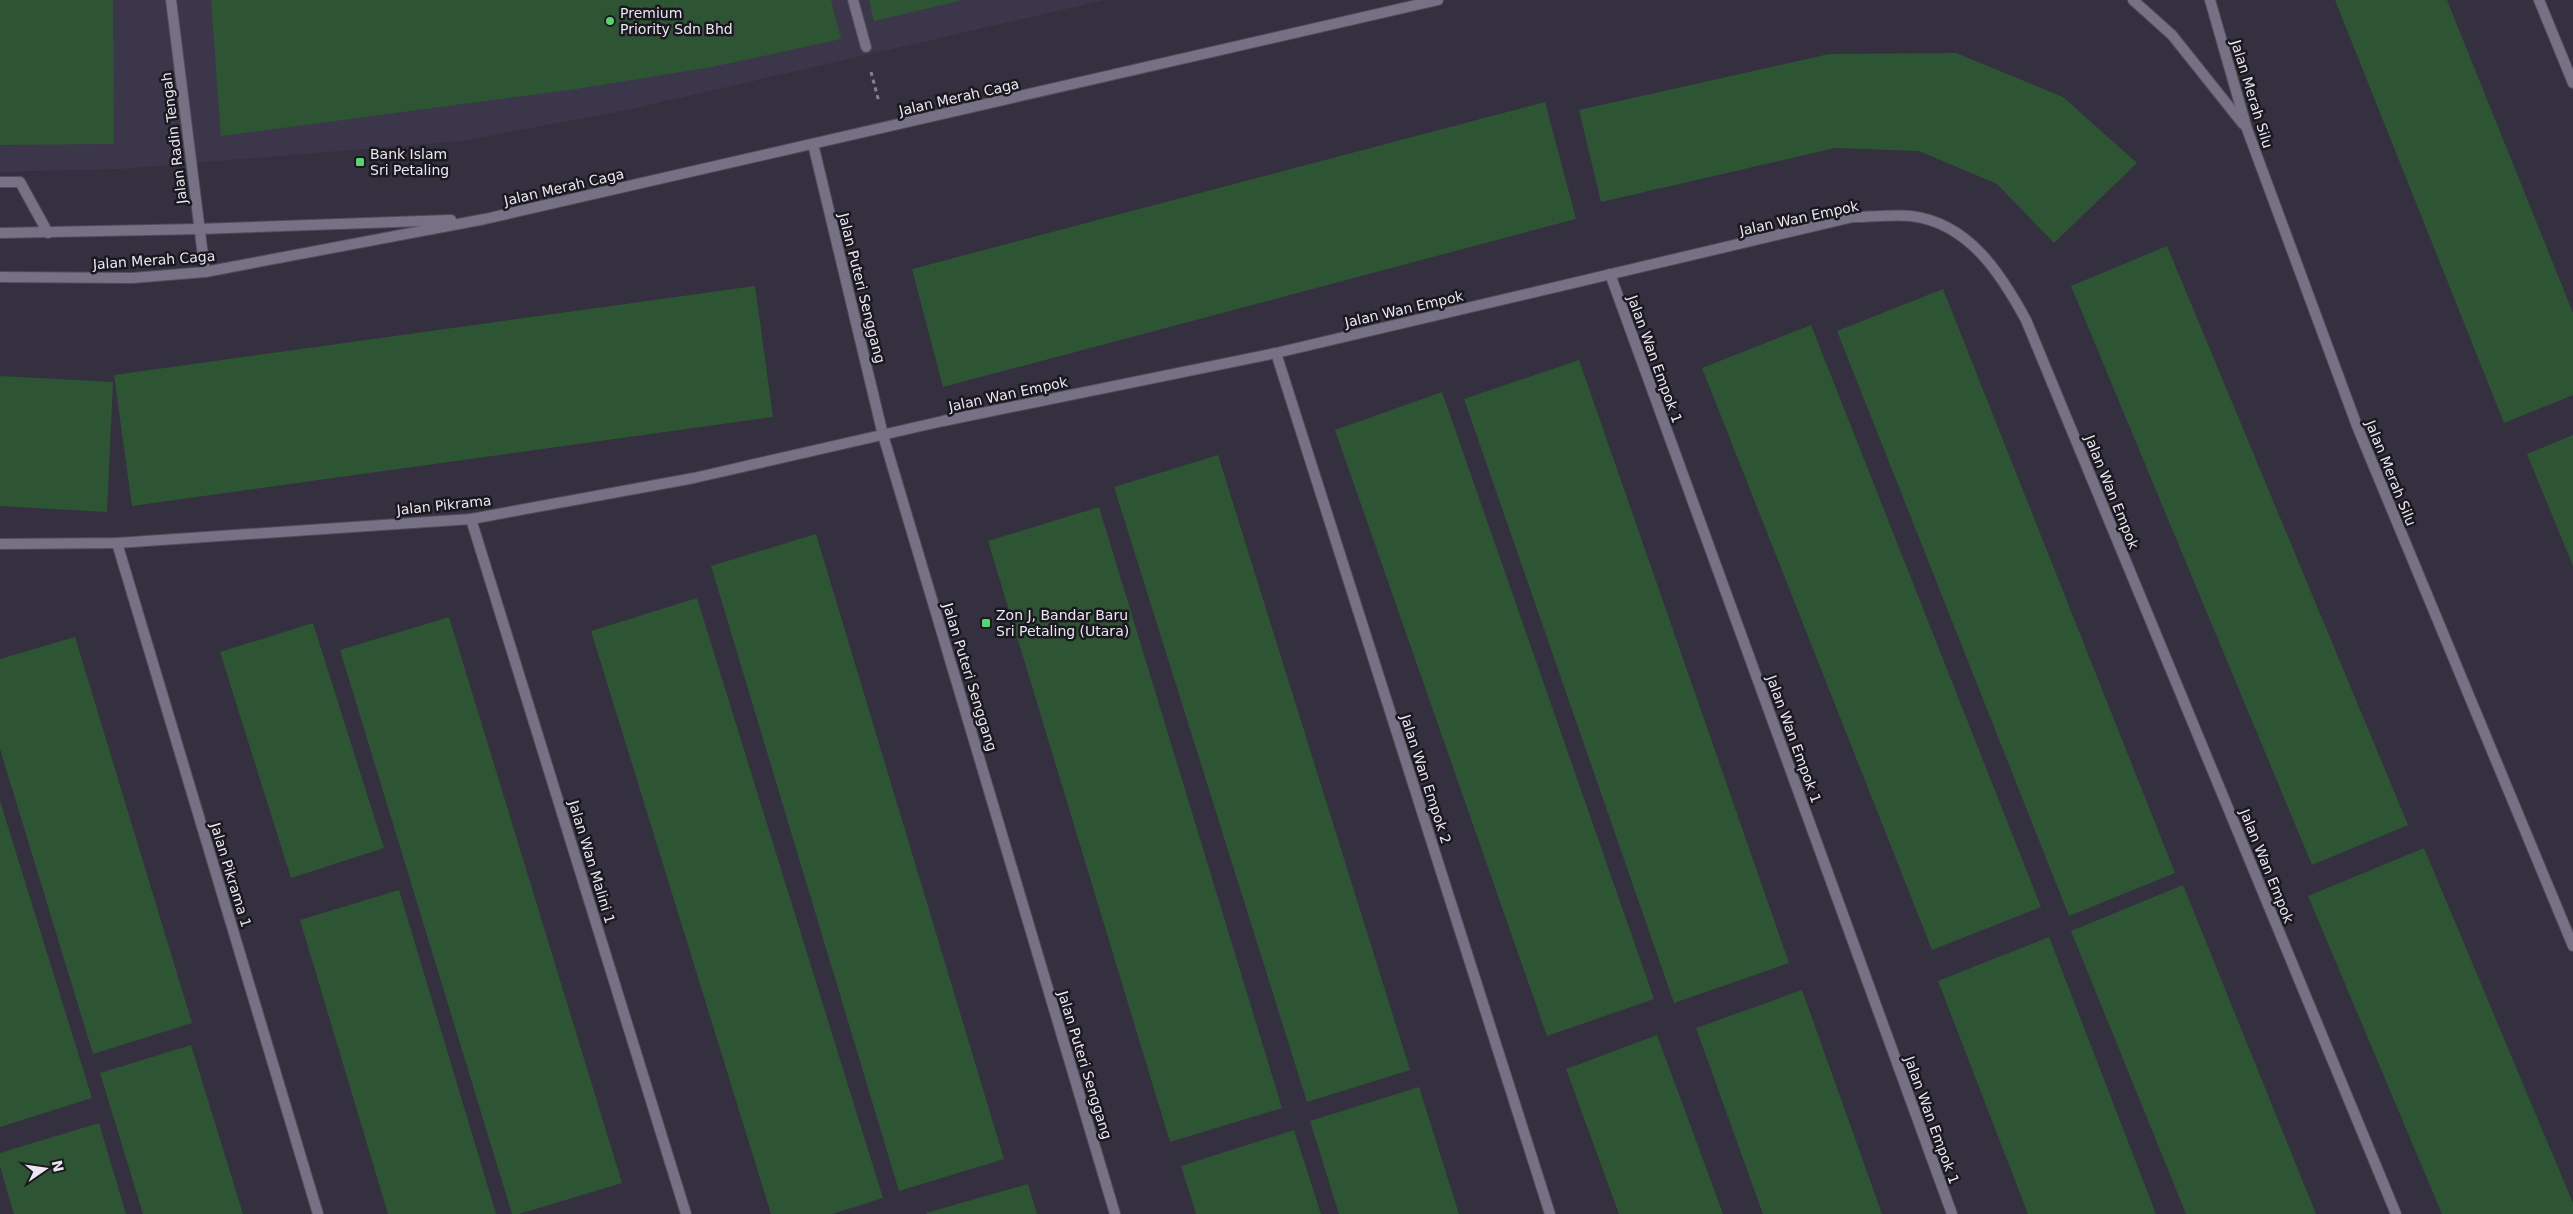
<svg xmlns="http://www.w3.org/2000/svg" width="2573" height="1214" font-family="'DejaVu Sans',sans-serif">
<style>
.built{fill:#3c364b}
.building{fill:#2d5533}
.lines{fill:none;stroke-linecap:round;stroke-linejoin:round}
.service-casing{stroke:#514d5b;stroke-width:12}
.minor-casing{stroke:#514d5b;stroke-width:12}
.tertiary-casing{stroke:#514d5b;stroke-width:12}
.path{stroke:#85818e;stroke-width:3;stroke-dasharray:4 4;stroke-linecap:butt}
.service{stroke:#777186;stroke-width:10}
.minor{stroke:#777186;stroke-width:10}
.tertiary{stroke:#777186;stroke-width:10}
.poi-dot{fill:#57d570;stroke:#1b1920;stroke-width:2}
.labels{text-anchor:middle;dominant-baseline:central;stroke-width:5;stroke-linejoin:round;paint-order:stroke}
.poi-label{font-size:14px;fill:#eae7f1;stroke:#1b1920;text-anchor:start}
.street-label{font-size:14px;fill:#eae7f1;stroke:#1b1920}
</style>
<rect width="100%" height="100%" fill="#34303f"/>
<path class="built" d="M0 0H1105L632 109 462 141 119 169 0 172Z"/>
<g class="building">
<path d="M0 0H113L114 144 0 145Z"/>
<path d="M211 0H831L841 39 712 67 576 89 221 136Z"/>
<path d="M869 0H959V1L874 21Z"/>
<path d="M2335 0H2447L2573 313V395L2504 423Z"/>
<path d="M1956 53 2063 97 2137 163 2054 243 1997 184 1919 151 1835 148 1601 202 1579 110 1829 54Z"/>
<path d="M1545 102 1576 219 943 387 912 269Z"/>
<path d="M2167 246 2408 825 2312 865 2071 286Z"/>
<path d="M755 286 773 417 132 506 114 375Z"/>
<path d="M1943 289 2175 873 2069 916 1837 331Z"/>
<path d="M1811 325 2041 907 1932 950 1702 368Z"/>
<path d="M1579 360 1789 963 1674 1003 1464 399Z"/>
<path d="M0 376 113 382 107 512 0 506Z"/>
<path d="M1442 392 1654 999 1547 1036 1335 430Z"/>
<path d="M2573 435V566L2527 454Z"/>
<path d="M1218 455 1410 1070 1307 1102 1114 487Z"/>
<path d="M1099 507 1282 1108 1170 1142 988 541Z"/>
<path d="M816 534 1004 1159 899 1191 711 566Z"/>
<path d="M697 598 883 1198 832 1214H771L591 631Z"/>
<path d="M449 617 622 1183 519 1214H512L340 650Z"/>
<path d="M313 623 384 848 291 878 220 652Z"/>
<path d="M75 637 192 1023 93 1054 0 749V659Z"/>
<path d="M0 801 92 1098 0 1127Z"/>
<path d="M2424 848 2573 1203V1214H2442L2308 896Z"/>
<path d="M2183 885 2316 1214H2186L2071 931Z"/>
<path d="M399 890 496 1214H388L300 920Z"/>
<path d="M2049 937 2156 1214H2028L1938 981Z"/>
<path d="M1802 990 1882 1214H1763L1696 1028Z"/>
<path d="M1657 1035 1723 1214H1619L1566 1069Z"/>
<path d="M191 1045 243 1214H143L100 1073Z"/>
<path d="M1419 1087 1459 1214H1339L1310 1121Z"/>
<path d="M99 1123 126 1214H14L0 1166V1153Z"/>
<path d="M1294 1130 1321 1214H1196L1181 1166Z"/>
<path d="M1028 1184 1037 1214H927L926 1213Z"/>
</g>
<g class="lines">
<defs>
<g id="service">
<path d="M853 0 866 47"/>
<path d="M0 182H20L48 233"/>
</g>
<g id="minor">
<path d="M2539 0 2573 83"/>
<path d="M813 144 883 435 1115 1214"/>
<path d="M1610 274 1952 1214"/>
<path d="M1276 353 1550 1214"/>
<path d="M471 519 686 1214"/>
<path d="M117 543 318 1214"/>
<path d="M0 544 117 543 471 519 694 478 943 421 1276 353 1853 217C1872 217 1893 214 1911 216 1969 223 2001 274 2026 320L2396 1214"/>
</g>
<g id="tertiary">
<path d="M171 0 205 272"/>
<path d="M2133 0 2172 35 2243 124"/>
<path d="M2210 0 2247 129 2357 426 2573 946"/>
<path d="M0 233 199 229 451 220"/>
<path d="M0 277 132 278 205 272 485 219 1438 0"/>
</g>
</defs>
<use href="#service" class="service-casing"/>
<use href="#minor" class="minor-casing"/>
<use href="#tertiary" class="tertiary-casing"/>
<path class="path" d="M871 72 879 102"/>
<use href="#service" class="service"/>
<use href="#minor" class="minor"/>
<use href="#tertiary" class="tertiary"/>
</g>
<g class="poi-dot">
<circle cx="610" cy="21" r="5"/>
<rect x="355" y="157" width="10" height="10" rx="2.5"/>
<rect x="981" y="618" width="10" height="10" rx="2.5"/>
</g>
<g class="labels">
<g class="poi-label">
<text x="620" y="13">Premium<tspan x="620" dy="16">Priority Sdn Bhd</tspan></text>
<text x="370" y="154">Bank Islam<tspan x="370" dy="16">Sri Petaling</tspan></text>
<text x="996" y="615">Zon J, Bandar Baru<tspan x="996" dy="16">Sri Petaling (Utara)</tspan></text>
</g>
<g class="street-label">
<text transform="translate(2252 94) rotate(73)">Jalan Merah Silu</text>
<text transform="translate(959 97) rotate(-13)">Jalan Merah Caga</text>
<text transform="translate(174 138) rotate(-97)">Jalan Radin Tengah</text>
<text transform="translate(564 187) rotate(-13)">Jalan Merah Caga</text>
<text transform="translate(1799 218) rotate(-12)">Jalan Wan Empok</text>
<text transform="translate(154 260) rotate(-4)">Jalan Merah Caga</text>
<text transform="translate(862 288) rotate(76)">Jalan Puteri Senggang</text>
<text transform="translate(1404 309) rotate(-13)">Jalan Wan Empok</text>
<text transform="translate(1655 359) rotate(70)">Jalan Wan Empok 1</text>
<text transform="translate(1008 394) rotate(-12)">Jalan Wan Empok</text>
<text transform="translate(2391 473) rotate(68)">Jalan Merah Silu</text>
<text transform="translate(2112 492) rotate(68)">Jalan Wan Empok</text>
<text transform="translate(444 505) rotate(-6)">Jalan Pikrama</text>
<text transform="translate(970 677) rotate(73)">Jalan Puteri Senggang</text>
<text transform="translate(1794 739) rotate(70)">Jalan Wan Empok 1</text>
<text transform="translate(1426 779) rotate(72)">Jalan Wan Empok 2</text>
<text transform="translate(592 862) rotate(73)">Jalan Wan Malini 1</text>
<text transform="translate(2267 866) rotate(68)">Jalan Wan Empok</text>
<text transform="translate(231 875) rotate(73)">Jalan Pikrama 1</text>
<text transform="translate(1085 1065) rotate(73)">Jalan Puteri Senggang</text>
<text transform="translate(1932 1120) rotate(70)">Jalan Wan Empok 1</text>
</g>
</g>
<g transform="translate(45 1169) rotate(77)" stroke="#1b1920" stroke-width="4" paint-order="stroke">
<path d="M0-4L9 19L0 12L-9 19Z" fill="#eae7f1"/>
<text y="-8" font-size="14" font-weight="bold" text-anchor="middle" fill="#eae7f1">N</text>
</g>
</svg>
